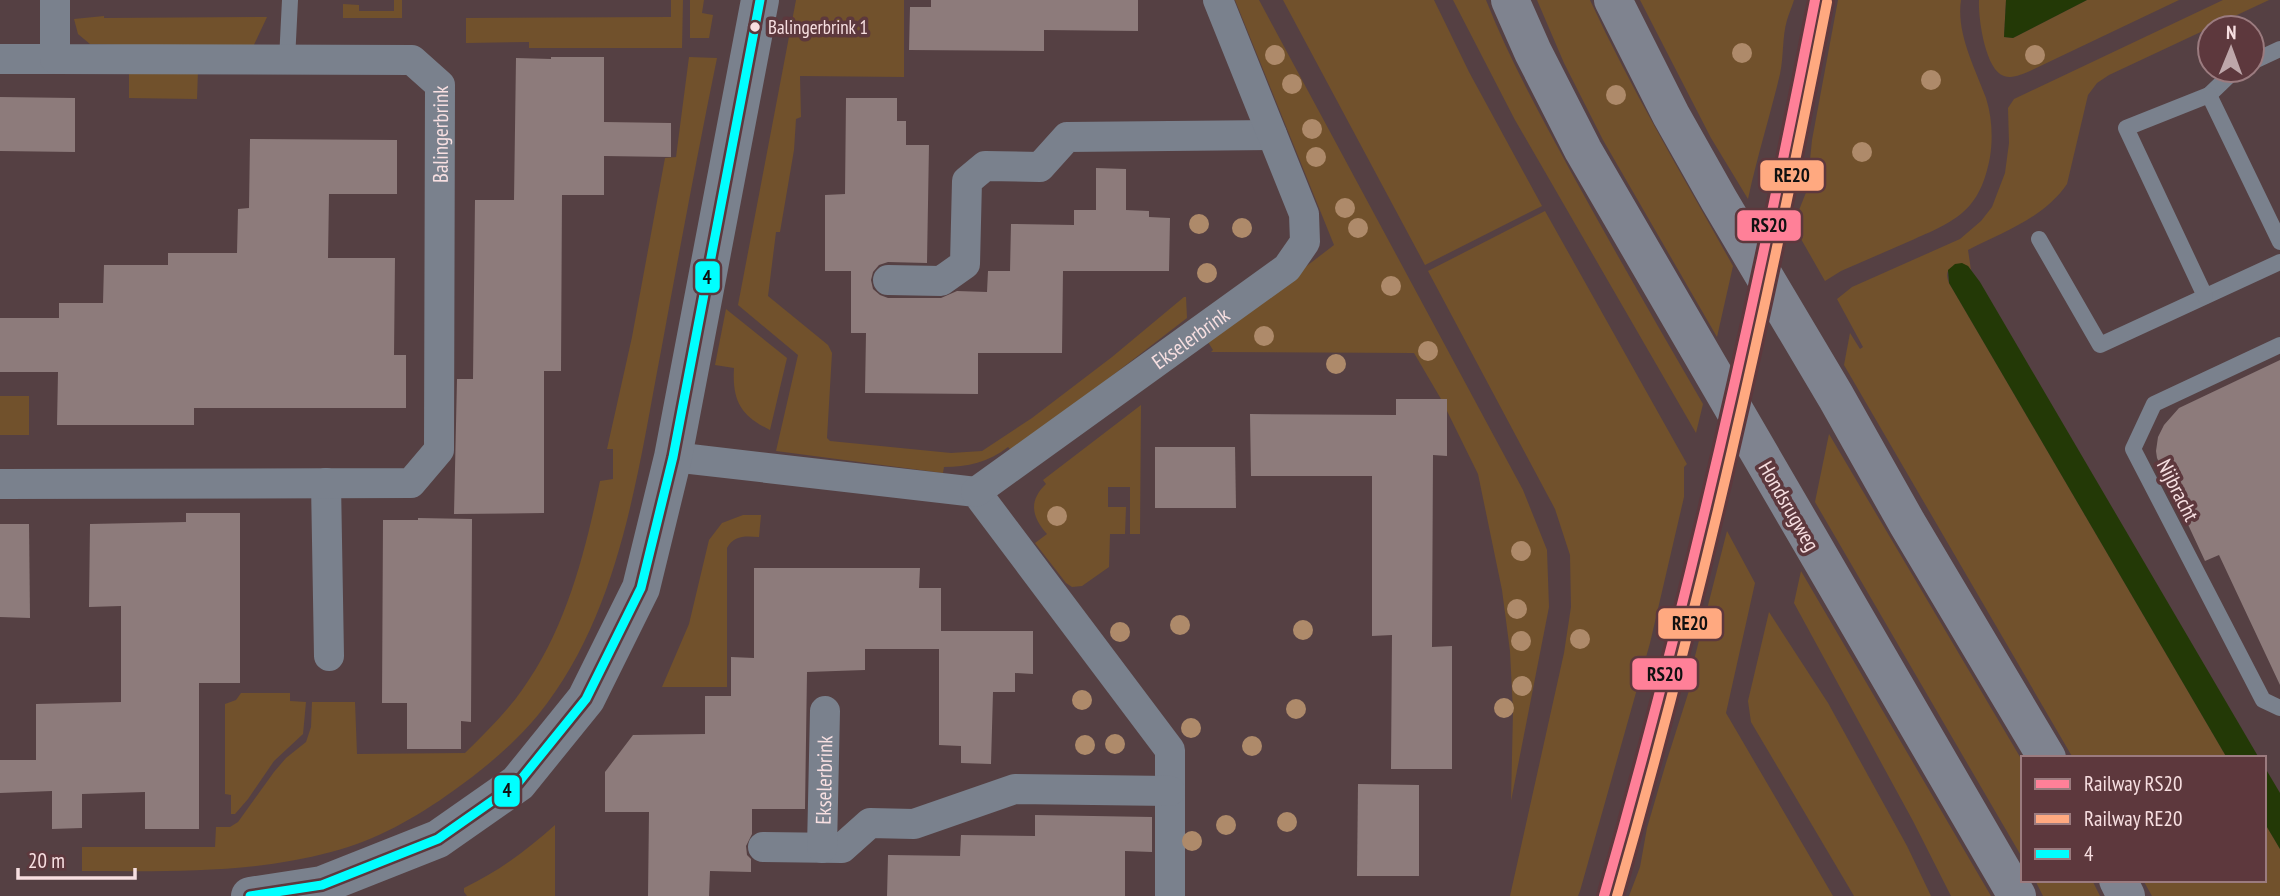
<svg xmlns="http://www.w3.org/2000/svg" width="2280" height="896" font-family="'PT Sans Narrow',sans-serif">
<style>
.green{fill:#71512c}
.water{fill:#233906}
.building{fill:#8d7b7b}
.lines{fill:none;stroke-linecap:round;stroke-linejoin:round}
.service{stroke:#7a818d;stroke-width:16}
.minor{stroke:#7a818d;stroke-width:30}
.tertiary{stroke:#7a818d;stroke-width:38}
.secondary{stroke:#7f838f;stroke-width:38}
.bus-1-casing{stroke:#5d383d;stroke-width:14}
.bus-1{stroke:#0ff;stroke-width:9}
.rail-1-casing{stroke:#5d383d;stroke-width:16}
.rail-2-casing{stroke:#5d383d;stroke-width:16}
.rail-1{stroke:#ff8098;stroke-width:10}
.rail-2{stroke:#ffa980;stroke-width:10}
.tree{fill:#ae8a6a}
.bus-dot{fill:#f7dfe1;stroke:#5d383d;stroke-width:2.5}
.labels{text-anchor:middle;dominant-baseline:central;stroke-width:7;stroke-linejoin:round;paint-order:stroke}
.bus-label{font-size:19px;fill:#f7dfe1;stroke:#5d383d;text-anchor:start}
.street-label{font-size:21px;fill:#f7dfe1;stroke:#5d383d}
.line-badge{stroke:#5d383d;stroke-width:2.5}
.pale-badge-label{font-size:19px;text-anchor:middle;font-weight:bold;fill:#111}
</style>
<rect width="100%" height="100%" fill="#554043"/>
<g class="green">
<path d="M394 0H402V18H343V4L359 5V11H394Z"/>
<path d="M671 0H683L682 48H529V42L466 43V18L671 17Z"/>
<path d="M690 0H704L702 13 713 15 709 38H690Z"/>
<path d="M796 0H904V77L800 76 801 117 796 119 794 150 780 232H776L768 296 828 345 832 353 827 438 830 441 951 453 982 451 1032 418 1112 357 1184 297H1186L1187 318 1013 452 1008 447C989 462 967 467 944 467L943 473 776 451 798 355 738 305Z"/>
<path d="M1235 0H1259L1523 490 1547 550 1549 607 1511 801 1513 712 1510 651 1502 590 1478 474 1447 411V399H1441L1414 353 1211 352 1213 350 1208 342 1334 245Z"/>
<path d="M1283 0H1434L1469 72 1542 206 1425 265Z"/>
<path d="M1453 0H1486C1509 59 1541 116 1571 172 1614 250 1658 327 1703 404L1696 433 1515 120Z"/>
<path d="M1537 0H1590C1632 91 1684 178 1733 266L1717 337 1603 140 1564 63Z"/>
<path d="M1640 0H1794C1792 7 1789 13 1787 20 1782 37 1784 55 1780 74 1770 116 1757 157 1748 199L1711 138Z"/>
<path d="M1838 0H1961C1956 33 1975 68 1986 98 1992 117 1993 138 1990 157 1980 211 1956 221 1910 241 1887 251 1864 261 1841 271L1825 281 1793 225 1807 190 1812 140Z"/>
<path d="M1979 0H2006L2004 37 2013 38 2087 0H2179L2030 71C2022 74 2013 79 2004 76 1985 70 1978 17 1979 0Z"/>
<path d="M2223 0H2269L2109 75 2097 83 2088 95 2067 184C2044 218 2003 232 1968 250L1971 270 1968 266C1955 264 1942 267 1949 283L2227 758H2073L1844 365 1850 333 1860 349 1863 347 1837 299 1852 287 1960 239 1981 221 1992 207 2005 173 2009 143 2008 108 2014 99Z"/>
<path d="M104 16V18L267 17 252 49 90 44 78 34 74 19Z"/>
<path d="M689 57 717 58C697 156 679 253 661 351 637 476 620 614 538 715 514 744 484 769 453 791 417 817 375 841 331 852 250 874 166 871 82 871V847H215L216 827H230L238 822 274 772 286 758 306 742 311 727 312 702H355L357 754 465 753C484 734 506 713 522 690 566 629 585 553 600 481L613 479V449H607L632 337 665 158 676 157Z"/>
<path d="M129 70H198L197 99 129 98Z"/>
<path d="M1545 211 1687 464 1684 467V497L1650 643 1580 891 1578 896H1510L1564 653 1571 607 1570 555 1555 509 1428 271Z"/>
<path d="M726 309 787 358 770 430C741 416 732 401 734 368L715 365Z"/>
<rect x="0" y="396" width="29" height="39"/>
<path d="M1141 405 1140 534H1130V487H1108V507H1126L1125 534H1110L1109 567 1082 586 1072 587 1066 583 1035 543 1047 534C1032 517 1028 501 1046 484L1043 480Z"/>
<path d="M1829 434 2023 762V859L1815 502Z"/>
<path d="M743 515H761L759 537C745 536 734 535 727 548V687H662L689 624 709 540 722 523Z"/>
<path d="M1727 531 1755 583 1726 713 1833 896H1629L1640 867 1647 828 1666 763 1694 675V660Z"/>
<path d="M1801 571 1991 896H1951L1913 821 1794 603Z"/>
<path d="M1769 612 1828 703 1907 846 1931 896H1854L1751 722 1748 701Z"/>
<path d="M241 693H290V701L306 702 303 734 274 761 248 799 235 814H231V795L225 794V704L236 700Z"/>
<path d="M2264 822 2280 849V896H2152L2143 880H2264Z"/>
<path d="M555 825V896H467L464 892V888C498 872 527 850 555 825Z"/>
<path d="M2035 880H2092L2100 896H2043Z"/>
</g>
<g class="water">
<path d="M2006 0H2087L2013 38 2004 37Z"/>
<path d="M1962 263 1968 266 1980 282 2259 758H2227L1949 283 1948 270 1955 264Z"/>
<path d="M2264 766 2280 793V849L2264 822Z"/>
</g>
<g class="building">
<path d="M931 0H1138V31L1044 30V51L909 50 910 7H931Z"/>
<path d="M551 57H604V122L671 123V157L604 156V195H562L561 371H544V513L454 514 457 379H473L475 200H514L516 58 551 59Z"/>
<path d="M0 97 75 98V152L0 151Z"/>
<path d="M846 98H897V121H906V145H929L927 263 888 262 879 265 873 272 871 280 873 289 880 295 888 298H941L957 291 987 292 988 271H1010L1011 224 1074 225V210H1096V168L1126 169V210L1149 211V217L1170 218 1169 271H1063L1062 353H978V394L865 393 866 333H851V271H825V195L845 194Z"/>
<path d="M250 139 397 140V194H329L328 258H395L394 355H406V408H194V425H57L58 372H0V318H59V303H103L104 265H168V253H237L238 209 249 208Z"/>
<path d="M2280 360V685L2219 555 2205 561 2157 458 2156 451 2158 437 2164 425 2179 408Z"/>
<path d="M1396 399H1447V456L1433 455 1432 647 1452 646V769H1391L1392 635 1372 636V476H1251L1250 414 1396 415Z"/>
<path d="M1155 447H1235L1236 508H1155Z"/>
<path d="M186 513H240V683H199V829H145V792L82 794V828L52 829V791L0 793V760H36V704L121 702V606L89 607 90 524 186 522Z"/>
<path d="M418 518 472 519 471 722 461 721V749H407V703H382L383 520H418Z"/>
<path d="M0 524H29L30 618 0 617Z"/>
<path d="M754 568H920L919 588H941V631H1033V674L1015 673V692H993L991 764 961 763V746L939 745V649H865V670L807 672 805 809H752V834L746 846 747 855 751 859V872L710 871 709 896H648L649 812H605V772L633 735 705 734V696H731V657L754 658Z"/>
<path d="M1358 784 1419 785V876H1357Z"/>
<path d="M1035 815 1152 817V852L1125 851V896H887L888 855 960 856 961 835 1035 836Z"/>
</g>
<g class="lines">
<g class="service">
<path d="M287 60 290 0"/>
<path d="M2252 62 2280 49"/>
<path d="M2209 95 2235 70"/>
<path d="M2039 239 2100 345 2280 262"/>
<path d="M2205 296 2126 128 2209 95 2280 242"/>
<path d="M2280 345 2154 404 2133 449 2263 700 2280 708"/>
</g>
<g class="minor">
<path d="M0 59H55"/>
<path d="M888 280 941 281 965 264 967 181 985 166 1040 167 1067 137 1272 135"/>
<path d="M673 457 976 492 1170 750V896"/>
<path d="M326 483 329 656"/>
<path id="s1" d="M0 484 411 483 439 450 440 85 412 60 55 59V0"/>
<path id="s2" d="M976 492 1287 268 1305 242 1304 214 1218 0"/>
<path d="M763 847 842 848 870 823 914 824 1015 789 1170 791"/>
<path id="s3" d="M822 848 825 711"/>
</g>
<path class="tertiary" d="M250 896 322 885 438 839 518 783 586 699 641 588 673 457 760 0"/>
<g class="secondary">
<path d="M1510 0 1533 52 1583 150 2017 896"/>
<path d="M1613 0 1671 115 1719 200 1836 397 1907 523 2047 758"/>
<path d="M2118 880 2126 896"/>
</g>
<defs>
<path id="bus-1" d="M250 896 322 885 438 839 518 783 586 699 641 588 673 457 760 0"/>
</defs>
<use href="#bus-1" class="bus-1-casing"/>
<use href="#bus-1" class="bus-1"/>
<defs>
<path id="rail-1" d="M1604 896C1689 601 1756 302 1815 0"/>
<path id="rail-2" d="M1617 896C1702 601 1768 303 1827 2"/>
</defs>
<use href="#rail-1" class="rail-1-casing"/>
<use href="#rail-2" class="rail-2-casing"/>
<use href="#rail-1" class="rail-1"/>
<use href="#rail-2" class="rail-2"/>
</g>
<g class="tree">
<circle cx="1742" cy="53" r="10"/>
<circle cx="1275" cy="55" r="10"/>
<circle cx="2035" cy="55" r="10"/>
<circle cx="1931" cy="80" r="10"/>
<circle cx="1292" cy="84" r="10"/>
<circle cx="1616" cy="95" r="10"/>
<circle cx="1312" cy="129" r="10"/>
<circle cx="1862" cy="152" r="10"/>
<circle cx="1316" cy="157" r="10"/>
<circle cx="1345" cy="208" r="10"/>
<circle cx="1199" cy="224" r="10"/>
<circle cx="1242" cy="228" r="10"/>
<circle cx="1358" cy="228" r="10"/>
<circle cx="1207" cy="273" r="10"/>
<circle cx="1391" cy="286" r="10"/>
<circle cx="1264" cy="336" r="10"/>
<circle cx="1428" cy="351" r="10"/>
<circle cx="1336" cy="364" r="10"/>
<circle cx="1057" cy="516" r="10"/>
<circle cx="1521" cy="551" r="10"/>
<circle cx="1517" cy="609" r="10"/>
<circle cx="1180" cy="625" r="10"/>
<circle cx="1303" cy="630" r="10"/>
<circle cx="1120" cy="632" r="10"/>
<circle cx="1580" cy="639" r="10"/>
<circle cx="1521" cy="641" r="10"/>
<circle cx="1522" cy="686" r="10"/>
<circle cx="1082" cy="700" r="10"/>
<circle cx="1504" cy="708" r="10"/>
<circle cx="1296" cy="709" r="10"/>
<circle cx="1191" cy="728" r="10"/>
<circle cx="1115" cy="744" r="10"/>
<circle cx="1085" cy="745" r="10"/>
<circle cx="1252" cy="746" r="10"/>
<circle cx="1287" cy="822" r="10"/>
<circle cx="1226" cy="825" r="10"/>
<circle cx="1192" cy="841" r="10"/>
</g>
<circle class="bus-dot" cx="755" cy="27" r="6"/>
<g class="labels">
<g class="bus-label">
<text x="768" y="27">Balingerbrink 1</text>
</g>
<g class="street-label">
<text stroke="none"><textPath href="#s1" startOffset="770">Balingerbrink</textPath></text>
<text stroke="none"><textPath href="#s2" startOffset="264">Ekselerbrink</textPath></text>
<text transform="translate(2178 490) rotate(63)">Nijbracht</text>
<text transform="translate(1789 506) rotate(60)">Hondsrugweg</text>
<text stroke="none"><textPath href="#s3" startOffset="68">Ekselerbrink</textPath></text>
</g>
</g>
<g class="line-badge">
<rect x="1759" y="159" width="66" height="33" rx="7" fill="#ffa980"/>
<rect x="1736" y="209" width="66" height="33" rx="7" fill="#ff8098"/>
<rect x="694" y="260" width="27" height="34" rx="7" fill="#0ff"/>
<rect x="1657" y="607" width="66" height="33" rx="7" fill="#ffa980"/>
<rect x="1631" y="657" width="67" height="34" rx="7" fill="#ff8098"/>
<rect x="493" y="774" width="28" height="34" rx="7" fill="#0ff"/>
</g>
<g class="pale-badge-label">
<text x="1792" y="182">RE20</text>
<text x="1769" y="232">RS20</text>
<text x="707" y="284">4</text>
<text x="1690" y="630">RE20</text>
<text x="1665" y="681">RS20</text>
<text x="507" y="797">4</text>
</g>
<rect x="2021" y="756" width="245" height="126" fill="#5d383d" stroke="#9b7b7f" stroke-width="2"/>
<rect x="2035" y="779" width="35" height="10" fill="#ff8098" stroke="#9b7b7f" stroke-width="2"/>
<text x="2084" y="791" font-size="21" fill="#f7dfe1">Railway RS20</text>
<rect x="2035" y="814" width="35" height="10" fill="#ffa980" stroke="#9b7b7f" stroke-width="2"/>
<text x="2084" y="826" font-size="21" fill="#f7dfe1">Railway RE20</text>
<rect x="2035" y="849" width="35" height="10" fill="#00ffff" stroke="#9b7b7f" stroke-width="2"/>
<text x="2084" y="861" font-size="21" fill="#f7dfe1">4</text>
<g transform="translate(2231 49) rotate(1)"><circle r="33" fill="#5d383d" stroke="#9b7b7f" stroke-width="2"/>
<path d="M0-5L12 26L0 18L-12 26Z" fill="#bea7aa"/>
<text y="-10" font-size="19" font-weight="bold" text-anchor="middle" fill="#f7dfe1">N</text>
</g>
<path d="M18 868v10h117v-10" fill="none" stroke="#f7dfe1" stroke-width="3.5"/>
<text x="28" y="868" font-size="21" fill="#f7dfe1" stroke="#5d383d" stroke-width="5" paint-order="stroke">20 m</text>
</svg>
